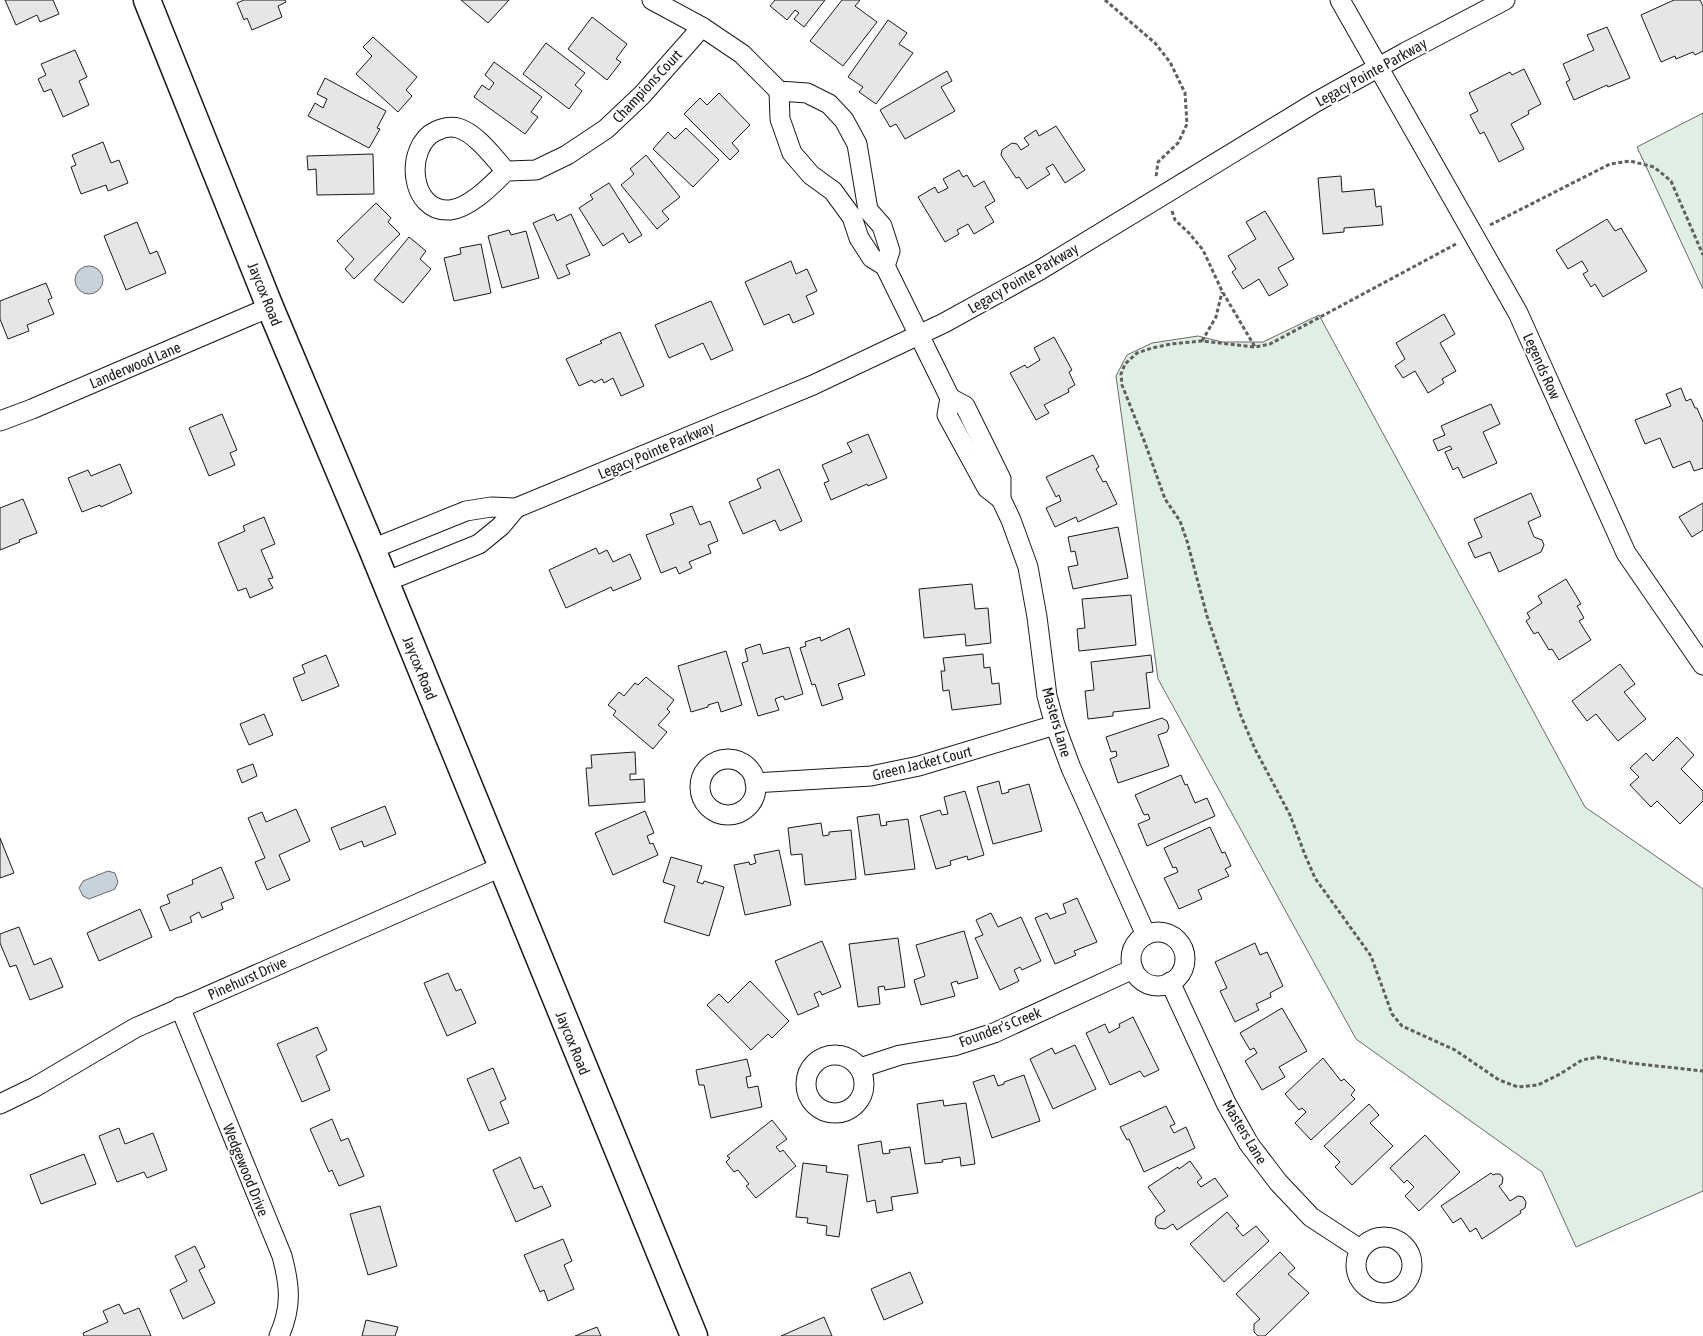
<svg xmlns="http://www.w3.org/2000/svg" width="1703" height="1336" font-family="'Asap Condensed',sans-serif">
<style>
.green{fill:#e0efe3;stroke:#6a6a6a}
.water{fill:#c6d2dc;stroke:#6a6a6a}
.building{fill:#e6e6e6;stroke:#1a1a1a}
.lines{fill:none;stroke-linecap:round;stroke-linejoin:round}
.street-casing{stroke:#1a1a1a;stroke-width:21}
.secondary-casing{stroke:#1a1a1a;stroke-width:29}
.path{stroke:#5f5f5f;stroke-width:3;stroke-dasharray:4 2.5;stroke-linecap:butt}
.street{stroke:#fff;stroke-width:19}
.secondary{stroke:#fff;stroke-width:26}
.labels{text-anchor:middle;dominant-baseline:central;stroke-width:4;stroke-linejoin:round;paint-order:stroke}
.street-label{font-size:15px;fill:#1a1a1a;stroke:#fff}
</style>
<rect width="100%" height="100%" fill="#fff"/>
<g class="green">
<path d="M1703 113V289L1637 147Z"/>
<path d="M1319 315 1585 807 1703 889V1191L1576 1247 1542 1172 1356 1039 1158 679 1116 376 1127 355 1152 343 1198 336 1222 342H1263Z"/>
</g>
<g class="water">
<circle cx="89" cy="280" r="14"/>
<path d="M108 871 115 873 118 882 115 889 89 899 83 896 79 888 83 881Z"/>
</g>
<g class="building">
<path d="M5 0H53L59 14 40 22 37 15 16 25Z"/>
<path d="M244 0H285L286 2 278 6 282 17 252 30 247 18 244 20 237 3Z"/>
<path d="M461 0H509L488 23Z"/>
<path d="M775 0H825L804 27 794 19 799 13 795 10 787 20 770 6Z"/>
<path d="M842 0H860L855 6 877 22 843 66 810 41Z"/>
<path d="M1674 0H1700L1703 6V51L1695 55 1693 52 1676 59 1675 56 1661 62 1641 15Z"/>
<path d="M592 17 627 44 616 59 621 62 607 80 568 49Z"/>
<path d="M888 20 907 33 899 44 913 53 876 104 859 92 863 87 848 77Z"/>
<path d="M1607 27 1630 78 1608 87 1607 85 1574 100 1566 82 1570 80 1563 64 1594 50 1587 35Z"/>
<path d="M373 37 417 77 406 90 412 96 398 112 356 74 372 56 363 47Z"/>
<path d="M546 43 585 73 575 85 582 91 569 109 523 74Z"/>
<path d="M75 50 87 77 79 81 89 105 63 117 51 89 44 92 38 79 46 75 41 64Z"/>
<path d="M494 62 542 97 531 112 538 117 525 134 474 97 482 85 489 90 494 83 485 75Z"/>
<path d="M1524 69 1541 104 1528 111 1529 114 1511 124 1524 149 1499 162 1484 132 1480 134 1470 115 1478 111 1469 93 1510 72 1512 75Z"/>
<path d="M947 71 952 81 941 87 955 111 905 139 896 124 890 127 880 110Z"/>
<path d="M325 78 386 111 377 128 380 129 369 148 308 116 315 103 323 108 327 99 317 94Z"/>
<path d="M719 93 750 125 732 143 739 151 730 160 684 114 700 98 707 105Z"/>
<path d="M1056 126 1085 170 1065 183 1053 164 1046 168 1050 174 1027 189 1019 177 1016 178 1001 155 1002 150 1012 143 1017 144 1021 150 1029 145 1024 138 1036 130 1039 136Z"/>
<path d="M686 128 719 160 693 187 653 149 668 132 675 139Z"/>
<path d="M103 142 111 163 119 160 128 183 108 191 106 185 81 194 71 167 76 165 72 155Z"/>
<path d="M373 154 374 194 317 195 316 169 308 170 307 156Z"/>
<path d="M646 155 680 197 662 211 669 219 657 229 621 185 634 174 630 169Z"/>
<path d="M959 170 963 177 967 175 974 187 984 181 995 201 985 207 994 222 974 234 968 224 957 230 959 234 945 242 918 197 935 187 938 193 948 188 943 179Z"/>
<path d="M1341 176 1342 192 1374 189 1376 207 1381 206 1383 225 1344 228V232L1323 234 1318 178Z"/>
<path d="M609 183 642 235 629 243 623 233 603 246 579 208 593 199 590 195Z"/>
<path d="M376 203 391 218 388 222 400 234 354 279 345 269 354 259 337 241Z"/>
<path d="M1265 211 1294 259 1278 268 1288 285 1269 296 1259 279 1243 289 1232 272 1236 269 1228 256 1256 239 1246 222Z"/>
<path d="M554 214 557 221 571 214 590 255 566 265 570 274 558 279 533 223Z"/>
<path d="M1607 219 1615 231 1621 228 1647 271 1603 297 1595 284 1591 287 1583 274 1588 271 1582 261 1568 269 1556 250Z"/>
<path d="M137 222 150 254 157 251 166 273 126 290 104 236Z"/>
<path d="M509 230 511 235 526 231 539 278 502 288 488 236Z"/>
<path d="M409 237 426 251 420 259 431 269 403 303 374 280Z"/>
<path d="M481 244 491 293 454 301 444 258 461 254 460 248Z"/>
<path d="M791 261 796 274 807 269 817 291 806 296 814 314 793 323 789 314 764 325 745 282Z"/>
<path d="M46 283 52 298 48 300 54 314 27 325 29 331 8 339 0 319V301Z"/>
<path d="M711 301 733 350 711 360 703 343 669 358 655 325Z"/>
<path d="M1444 314 1455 334 1440 343 1456 371 1442 379 1444 383 1428 393 1415 371 1403 378 1395 366 1405 359 1396 343Z"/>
<path d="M620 332 644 386 621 396 613 378 604 383 602 379 594 383 592 380 579 386 566 359 602 343 600 341Z"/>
<path d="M1054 337 1072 370 1069 372 1075 385 1068 389 1069 392 1044 405 1049 413 1036 420 1010 373 1025 365 1027 368 1040 360 1034 348Z"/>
<path d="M1681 388 1686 401 1691 399 1695 408H1697L1703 422V468L1694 471 1690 461 1673 468 1660 438 1645 444 1635 420 1671 406 1666 394Z"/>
<path d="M1491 404 1500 424 1483 432 1497 463 1463 478 1458 467 1453 470 1445 452 1452 449 1450 446 1438 451 1433 440 1445 435 1441 426Z"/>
<path d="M222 414 237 450 230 453 235 465 209 476 189 428Z"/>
<path d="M868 434 887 478 868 486 867 484 831 500 824 483 829 481 822 465 852 452 847 443Z"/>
<path d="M1093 455 1099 467 1096 469 1103 482 1106 481 1117 504 1078 522 1076 517 1055 527 1046 508 1061 501 1059 495 1056 497 1046 477Z"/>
<path d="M120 464 132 493 101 507 100 505 82 512 68 478 88 470 91 476Z"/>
<path d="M779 469 802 521 780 531 775 520 743 534 729 502 761 488 757 479Z"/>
<path d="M1531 493 1541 516 1528 522 1534 537 1542 540 1544 545 1541 552 1499 572 1490 552 1475 558 1468 543 1482 537 1474 519Z"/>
<path d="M23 499 37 533 19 540 20 542 0 550V508Z"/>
<path d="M1703 503V530L1692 537 1679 517Z"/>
<path d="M692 506 700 525 710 521 718 541 708 545 711 553 689 562 692 568 679 574 676 567 661 573 646 535 674 524 670 514Z"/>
<path d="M264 517 275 544 261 550 273 578 268 579 273 588 250 598 246 588 238 591 218 543 245 531 243 526Z"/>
<path d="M1118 527 1128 578 1073 589 1068 567 1078 565 1075 551 1071 552 1068 537Z"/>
<path d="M596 548 599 554 607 550 613 562 630 554 641 579 613 591 611 587 566 608 549 570Z"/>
<path d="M1566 579 1581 604 1577 606 1584 618 1579 621 1591 640 1559 660 1552 649 1549 650 1538 632 1534 634 1526 621 1530 618 1527 613 1542 603 1538 596Z"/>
<path d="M972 584 975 609 988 608 991 643 966 646 965 634 924 638 919 589Z"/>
<path d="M1131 595 1136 645 1079 651 1077 629 1085 628 1082 599Z"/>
<path d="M849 628 865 675 838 684 843 699 822 706 815 684 812 685 800 648 806 646 805 642 820 637 821 641Z"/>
<path d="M760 644 763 654 789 647 803 694 785 700 783 696 775 699 779 710 758 716 742 663 748 661 745 649Z"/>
<path d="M726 651 742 705 721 712 718 702 708 705V707L691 712 678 666Z"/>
<path d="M983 654 984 668 990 667 992 684 999 683 1001 704 952 710 949 690 943 691 941 671H945L943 658Z"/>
<path d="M326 655 339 686 302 701 293 678 305 673 302 665Z"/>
<path d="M1151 655 1153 672 1146 673 1150 708 1113 712V716L1088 719 1085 691 1094 690 1091 662Z"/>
<path d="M1620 664 1635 684 1624 692 1646 719 1618 741 1596 714 1587 721 1572 701Z"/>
<path d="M646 677 674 700 667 709 670 712 658 725 667 732 653 749 613 715 616 711 608 705 619 692 624 696 635 683 638 685Z"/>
<path d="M264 714 273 735 249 745 240 724Z"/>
<path d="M1162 718 1167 721 1169 727 1167 732 1158 735 1169 766 1118 783 1110 759 1117 756 1116 751 1111 752 1106 737Z"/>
<path d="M1677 737 1694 755 1681 769 1703 791V801L1680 824 1657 801 1651 807 1630 785 1639 777 1630 768 1646 753 1653 761Z"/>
<path d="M635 752 636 774H630V780L644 779 645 802 589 806 586 768H592L591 755Z"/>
<path d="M253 764 257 776 242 783 237 770Z"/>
<path d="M1181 775 1185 785 1187 784 1195 803 1207 798 1215 816 1147 846 1138 824 1150 819 1148 814 1144 815 1135 795Z"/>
<path d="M999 781 1002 794 1009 792 1008 790 1029 784 1042 831 993 844 977 787Z"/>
<path d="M965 791 984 855 968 860 967 856 950 861 951 865 936 869 920 816 940 810 942 815 948 814 944 797Z"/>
<path d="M385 806 396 834 364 847 362 841 340 850 331 828Z"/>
<path d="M296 809 310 841 279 855 290 880 267 890 255 862 265 858 248 818 262 812 266 822Z"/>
<path d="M645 811 654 833 647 836 650 844 653 843 658 855 613 875 595 833Z"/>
<path d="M879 814 881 826 887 825 886 822 908 819 915 869 865 875 857 817Z"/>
<path d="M821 823 823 836 829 835V832L851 830 856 879 805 885 802 854 791 855 788 828Z"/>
<path d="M1210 827 1222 853 1225 852 1231 866 1225 869 1229 876 1198 890 1202 899 1179 909 1164 878 1178 872 1176 867 1173 868 1164 848Z"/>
<path d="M0 838 14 873 0 878Z"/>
<path d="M779 850 791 905 745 915 734 865 749 862 750 865 756 863 754 855Z"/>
<path d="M671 857 702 866 697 882 703 884 704 881 724 887 709 936 664 922 675 886 663 882Z"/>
<path d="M221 867 234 898 221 903 223 909 202 918 199 912 190 917 192 922 170 931 160 907 170 903 167 895 193 884 192 880Z"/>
<path d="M1077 898 1097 942 1074 951 1076 955 1055 964 1035 918 1047 913 1050 919 1066 913 1063 904Z"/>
<path d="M140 909 152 937 99 961 87 933Z"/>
<path d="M991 913 998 927 1021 917 1041 961 1022 970 1020 967 1014 970 1019 981 1000 990 975 938 983 935 976 920Z"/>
<path d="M19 927 34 965 51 958 63 987 30 1000 16 965 10 967 0 943V934Z"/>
<path d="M964 931 978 978 958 984 957 981 951 983 955 996 921 1005 914 980 925 976 916 945Z"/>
<path d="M898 938 905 987 885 990 884 986 878 987 880 1004 858 1007 849 944Z"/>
<path d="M822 941 841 987 822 995 820 991 814 994 819 1006 798 1015 775 961Z"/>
<path d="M1255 943 1260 955 1267 952 1283 986 1270 993 1271 997 1256 1004 1259 1010 1235 1022 1220 991 1227 988 1215 962Z"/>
<path d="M448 973 456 991 461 989 476 1023 447 1036 424 983Z"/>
<path d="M750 981 789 1021 772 1038 768 1034 751 1050 707 1005 719 994 728 1003Z"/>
<path d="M1282 1008 1307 1051 1279 1067 1285 1077 1262 1090 1245 1061 1257 1053 1254 1048 1250 1050 1240 1033Z"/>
<path d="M1133 1017 1159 1070 1144 1077 1140 1071 1110 1085 1086 1033 1105 1024 1109 1033 1120 1027 1119 1024Z"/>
<path d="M317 1027 327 1050 316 1056 330 1090 302 1102 277 1044Z"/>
<path d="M1075 1045 1096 1089 1053 1109 1030 1059 1052 1048 1055 1054Z"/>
<path d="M1323 1058 1341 1081 1344 1079 1355 1090 1351 1095 1355 1099 1311 1140 1295 1123 1306 1112 1302 1108 1299 1110 1285 1094Z"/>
<path d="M747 1059 751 1076 746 1077 748 1088 758 1086 762 1107 711 1118 704 1085H699L696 1070Z"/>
<path d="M493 1068 506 1099 500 1102 509 1123 489 1131 467 1079Z"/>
<path d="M994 1075 998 1086 1004 1084V1082L1024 1075 1040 1121 992 1138 973 1082Z"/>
<path d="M943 1100 944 1106 966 1103 975 1164 961 1166 960 1157 942 1160 943 1162 925 1164 917 1104Z"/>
<path d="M1369 1104 1379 1115 1370 1123 1393 1146 1352 1185 1335 1167 1340 1162 1324 1146Z"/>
<path d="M1166 1106 1175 1124 1170 1126 1174 1133 1186 1127 1195 1148 1144 1172 1129 1139 1127 1140 1120 1127Z"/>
<path d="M332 1119 341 1141 348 1138 364 1176 339 1186 332 1170 329 1172 310 1129Z"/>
<path d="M772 1120 787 1139 776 1147 780 1152 783 1150 796 1166 756 1198 746 1186 749 1184 738 1170 734 1172 726 1162 730 1158 727 1156Z"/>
<path d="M119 1128 125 1144 153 1133 167 1170 147 1178 144 1172 117 1182 99 1136Z"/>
<path d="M1425 1135 1460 1172 1419 1211 1405 1196 1414 1187 1407 1180 1404 1183 1390 1168Z"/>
<path d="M881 1141 883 1154 890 1153 889 1150 910 1147 918 1193 891 1197 893 1210 877 1213 875 1200 867 1202 858 1145Z"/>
<path d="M84 1154 96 1184 41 1204 30 1175Z"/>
<path d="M520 1157 534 1189 542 1186 551 1206 516 1222 493 1170Z"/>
<path d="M1190 1161 1202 1178 1197 1182 1201 1187 1215 1178 1228 1196 1177 1230 1173 1224 1165 1229 1158 1228 1155 1224 1156 1217 1165 1211 1148 1187 1178 1167 1179 1169Z"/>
<path d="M803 1163 827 1166 826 1172 848 1175 839 1237 826 1235 827 1226 807 1223 808 1218 796 1217Z"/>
<path d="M1491 1173 1493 1175 1495 1174H1500L1503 1178 1502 1184 1499 1186 1510 1201 1518 1196 1523 1197 1526 1202 1525 1208 1520 1211 1521 1213 1482 1239 1476 1228 1470 1232 1461 1218 1453 1223 1441 1206Z"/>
<path d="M380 1206 397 1266 368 1275 350 1214Z"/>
<path d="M1227 1212 1239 1226 1236 1228 1243 1236 1256 1226 1269 1241 1224 1282 1190 1244Z"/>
<path d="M563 1239 572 1261 564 1265 574 1289 548 1301 544 1290 540 1292 524 1255Z"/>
<path d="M195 1246 205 1267 199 1270 215 1303 183 1319 170 1290 187 1281 175 1256Z"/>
<path d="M1280 1252 1295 1268 1288 1274 1309 1293 1265 1336H1258L1254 1332V1324L1260 1319 1236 1294Z"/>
<path d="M910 1272 923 1303 884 1320 871 1289Z"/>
<path d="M119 1304 124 1314 139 1308 151 1336H84L83 1333 108 1322 103 1311Z"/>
<path d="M824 1317 832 1336H781Z"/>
<path d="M366 1320 398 1327 395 1336H362Z"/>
<path d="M597 1327 601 1336H575Z"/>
</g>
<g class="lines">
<defs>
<g id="street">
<path d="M652 0 702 27 742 54 779 91 807 93 829 104 844 120 857 144 868 210 882 226 890 251 885 266"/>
<path d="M1340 0 1518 313 1626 553 1703 665"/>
<path d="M779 91 780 119 792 153 811 175 833 191 852 217 859 238 872 258 885 266 950 398 947 415 987 488 1001 499"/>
<path d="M506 171C494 158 476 133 458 128 451 126 442 128 436 131 404 146 409 213 450 210 470 208 493 184 506 171L536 170 567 155 606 129 642 95 702 27"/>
<path d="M950 398 965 406 1001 479V499L1011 520 1028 567 1037 617 1047 696 1055 725 1071 768 1146 935"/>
<path d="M0 421 32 409 270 307"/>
<path d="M372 549 466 511 491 507 516 508 813 385 944 323 1040 270 1316 102 1406 52 1505 0"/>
<path d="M385 582 479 544 501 526 516 508"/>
<circle cx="728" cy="787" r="28"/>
<path d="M755 783 871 776 919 766 1055 725"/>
<circle cx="1158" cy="959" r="27"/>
<path d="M1170 982 1226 1103 1249 1144 1278 1182 1311 1217 1360 1249"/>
<path d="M180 1007 282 1256C290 1286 292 1307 279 1336"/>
<circle cx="835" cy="1084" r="29"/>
<path d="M860 1068 900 1055 954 1046 994 1033 1133 969"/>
<path d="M0 1104 35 1087 135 1028 501 867"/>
<circle cx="1384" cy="1265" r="28"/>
</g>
<path id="secondary" d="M147 0 270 307 372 549 694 1336"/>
</defs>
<use href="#street" class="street-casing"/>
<use href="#secondary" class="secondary-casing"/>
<g class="path">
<path d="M1105 0 1155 43 1170 62 1185 93 1187 124 1178 143 1158 162 1156 177"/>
<path d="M1172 211 1175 220 1189 233 1203 250 1222 291 1255 347"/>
<path d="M1490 225 1610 164 1630 161 1654 167 1671 181 1703 255"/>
<path d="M1456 244 1270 344 1255 347 1202 341 1171 344 1152 348 1137 353 1125 364 1121 374 1122 385 1145 443 1165 499 1180 521 1187 541 1207 616 1241 716 1255 749 1290 815 1305 855 1315 878 1371 956 1392 1014 1402 1026 1455 1050 1499 1080 1518 1087 1538 1085 1560 1074 1582 1060 1598 1057 1630 1063 1703 1071"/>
<path d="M1202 341 1216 317 1222 292"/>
</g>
<use href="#street" class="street"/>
<use href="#secondary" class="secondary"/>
</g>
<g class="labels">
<g class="street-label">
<text transform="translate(1371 72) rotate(-29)">Legacy Pointe Parkway</text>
<text transform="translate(647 86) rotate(-47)">Champions Court</text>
<text transform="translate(1023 278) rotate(-30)">Legacy Pointe Parkway</text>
<text transform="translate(265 294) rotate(68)">Jaycox Road</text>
<text transform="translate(135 365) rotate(-23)">Landerwood Lane</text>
<text transform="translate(1542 366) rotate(66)">Legends Row</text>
<text transform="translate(656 450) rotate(-23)">Legacy Pointe Parkway</text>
<text transform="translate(420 668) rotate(68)">Jaycox Road</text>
<text transform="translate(1057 722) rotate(74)">Masters Lane</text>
<text transform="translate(922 763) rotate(-14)">Green Jacket Court</text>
<text transform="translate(247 978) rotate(-24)">Pinehurst Drive</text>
<text transform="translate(1000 1027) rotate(-21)">Founder's Creek</text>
<text transform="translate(573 1043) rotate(68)">Jaycox Road</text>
<text transform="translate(1245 1132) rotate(59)">Masters Lane</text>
<text transform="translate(246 1170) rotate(68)">Wedgewood Drive</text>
</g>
</g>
</svg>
